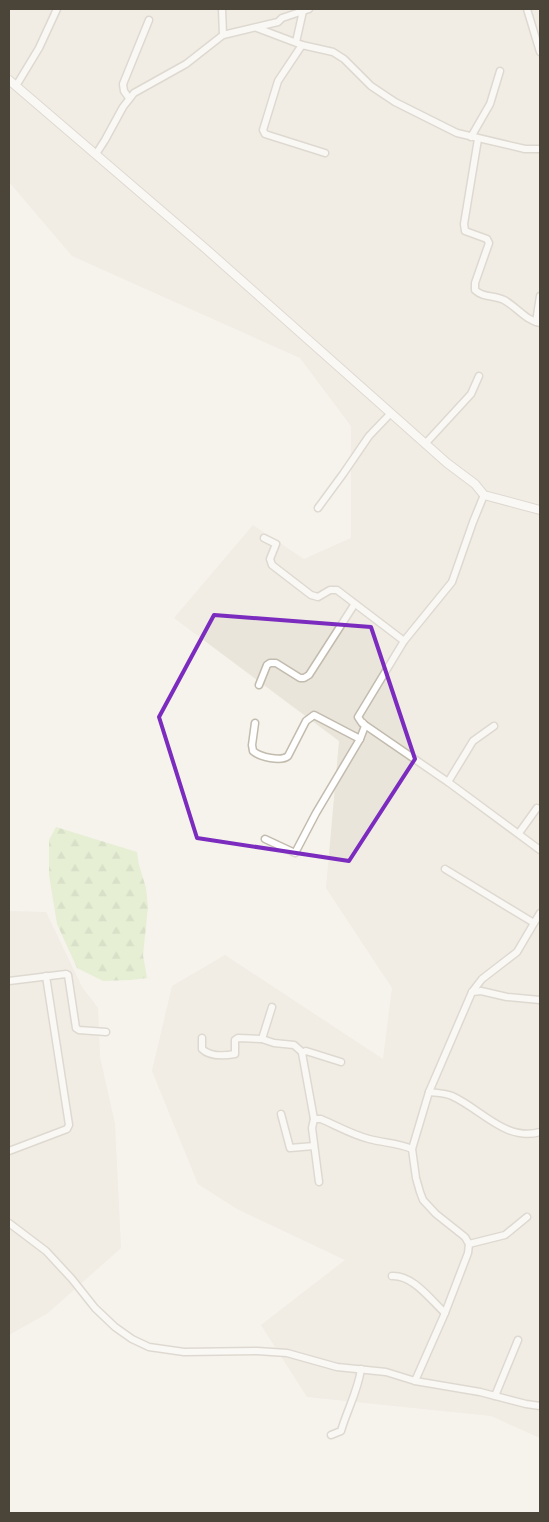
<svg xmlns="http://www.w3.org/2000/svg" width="549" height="1522" font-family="Quicksand,sans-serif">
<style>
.residential{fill:#eae5da}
.forest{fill:url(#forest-firs)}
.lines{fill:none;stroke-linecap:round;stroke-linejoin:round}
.minor-casing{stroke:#c2bbae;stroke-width:9}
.tertiary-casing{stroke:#c2bbae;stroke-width:10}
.minor{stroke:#fff;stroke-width:6}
.tertiary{stroke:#fff;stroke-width:8}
.marked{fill:none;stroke:#7b2cbf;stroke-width:4;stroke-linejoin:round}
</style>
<defs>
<pattern id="forest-firs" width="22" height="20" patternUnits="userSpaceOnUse" patternTransform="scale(1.25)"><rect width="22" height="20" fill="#d2eab5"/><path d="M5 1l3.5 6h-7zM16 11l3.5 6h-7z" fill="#b6ca9c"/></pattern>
</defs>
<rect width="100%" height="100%" fill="#f6f3ec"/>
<g class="residential">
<path d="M9 9H540V1438L491 1416 307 1397 261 1325 345 1260 237 1209 198 1184 152 1071 172 986 225 955 383 1059 392 988 326 888 339 741 174 618 253 525 304 559 351 538V426L300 358 72 256 9 182Z"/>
<path d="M9 911 46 912 82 987 98 1008 100 1057 115 1124 121 1248 48 1313 9 1335Z"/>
</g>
<path class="forest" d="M56 827 137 852 139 865 146 888 148 907 143 955 147 978 131 980 103 981 77 968 57 924 49 875V840Z"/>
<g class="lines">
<defs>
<g id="minor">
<path d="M222 9 223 35"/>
<path d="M527 9 540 52"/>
<path d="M257 28 302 45 333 52 344 59 371 86 395 102 457 133 525 149H540"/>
<path d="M296 42 303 11"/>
<path d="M302 45 278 81 263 130 265 134 268 135 325 153"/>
<path d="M16 86 39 48 57 9"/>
<path d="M129 98 124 91 123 84 149 20"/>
<path d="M471 137 490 104 500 71"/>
<path d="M478 139 464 224 465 231 487 239 489 243 475 283V290C483 298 494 295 504 300 517 307 525 320 540 323"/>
<path d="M96 154 105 140 123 107 134 93 186 64 223 35 278 22 282 18 309 9"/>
<path d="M536 322 540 296"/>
<path d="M425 444 471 394 479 376"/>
<path d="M484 495 473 522 452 582 404 641 358 717 362 723 448 782 540 850"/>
<path d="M318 508 343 474 369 436 391 413"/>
<path d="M264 538 276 544 270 559 272 565 311 595 318 597 330 590H337L404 641"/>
<path d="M259 685 267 665 270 663H276L300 678H304L309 675 354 605"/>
<path d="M255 723 252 745 253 751C260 757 281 762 288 756L306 721 314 715 360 739"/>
<path d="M448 782 473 741 494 726"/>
<path d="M519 833 537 808"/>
<path d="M265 839 295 853 316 813 360 739 365 726 363 723"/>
<path d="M445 869 534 923"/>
<path d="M9 981 66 974 68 975 76 1028 79 1030 106 1032"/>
<path d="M472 992 481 991 507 997 540 1000"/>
<path d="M202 1038V1049C210 1057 224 1056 235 1054V1040L238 1038 262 1039 274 1043 294 1045 302 1052"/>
<path d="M262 1039 272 1007"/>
<path d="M429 1092C437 1093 445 1093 452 1096 481 1109 506 1142 540 1132"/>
<path d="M281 1114 290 1148 314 1146"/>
<path d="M314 1119 302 1053 306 1051 341 1062"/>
<path d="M9 1151 67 1129 69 1125 46 976"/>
<path d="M319 1182 312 1128 314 1119H321C337 1126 353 1135 369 1139 384 1143 399 1143 412 1149"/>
<path d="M9 1223 46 1251 72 1279 95 1308 115 1327 132 1339 149 1347 184 1352 257 1351 287 1353 337 1367 386 1372 415 1381 480 1392 526 1404 540 1406"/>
<path d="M469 1244 505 1235 527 1217"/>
<path d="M392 1276C413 1275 430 1299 445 1313"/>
<path d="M415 1381 445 1313 468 1253 469 1244 465 1237 436 1214 423 1200 420 1192 416 1178 412 1149 429 1092 472 992 482 979 517 952 540 913"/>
<path d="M495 1396 518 1340"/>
<path d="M331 1435 341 1431C347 1410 358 1391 361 1369"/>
</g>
<path id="tertiary" d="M9 80 206 249 447 463 475 484 484 495 540 510"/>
</defs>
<use href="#minor" class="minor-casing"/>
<use href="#tertiary" class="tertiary-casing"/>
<use href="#minor" class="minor"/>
<use href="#tertiary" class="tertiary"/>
</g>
<path d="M0 0H549V1522H0ZM214 615 371 627 415 759 349 861 197 838 159 717Z" fill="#f6f3ec" fill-opacity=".55" fill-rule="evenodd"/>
<path class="marked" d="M214 615 371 627 415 759 349 861 197 838 159 717Z"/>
<rect width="549" height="1522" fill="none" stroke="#4b4439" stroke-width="20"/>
</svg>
